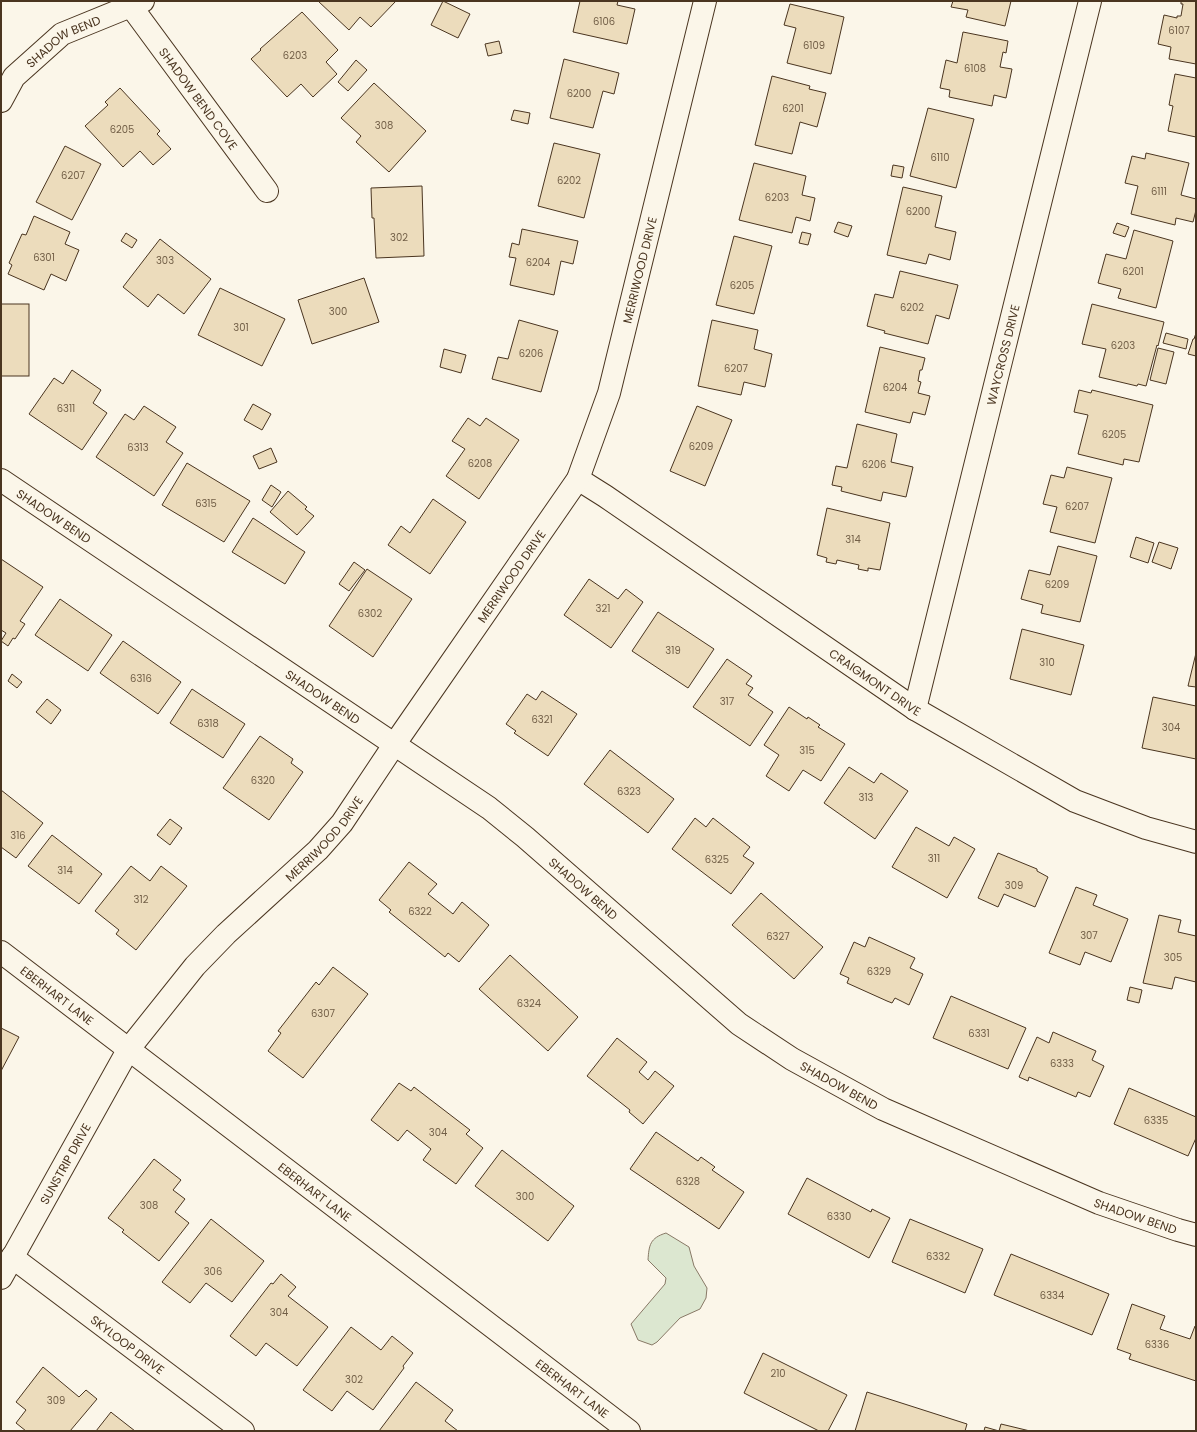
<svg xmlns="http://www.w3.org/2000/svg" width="1197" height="1432" font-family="Poppins,sans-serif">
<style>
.green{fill:#dce7d0;stroke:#887966}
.building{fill:#ecdcbc;stroke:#4a3520}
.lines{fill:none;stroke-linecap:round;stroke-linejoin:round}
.street-casing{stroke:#4a3520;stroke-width:24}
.secondary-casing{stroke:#4a3520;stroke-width:24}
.street{stroke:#fbf6e9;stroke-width:22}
.secondary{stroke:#fbf6e9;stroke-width:22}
.labels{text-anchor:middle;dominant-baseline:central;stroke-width:3;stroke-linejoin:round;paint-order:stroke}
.number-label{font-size:10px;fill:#725f47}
.street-label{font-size:12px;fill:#4a3520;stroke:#fbf6e9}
</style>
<rect width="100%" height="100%" fill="#fbf6e9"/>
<path class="green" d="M666 1233 689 1247 694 1266 707 1288 706 1298 700 1309 680 1318 657 1342 652 1345 638 1340 631 1324 665 1284 666 1278 648 1260C649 1245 650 1238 666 1233Z"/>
<g class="building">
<path d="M318 1H396L371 27 360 17 349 30Z"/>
<path d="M443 1 470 14 458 38 431 25Z"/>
<path d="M580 1H618L617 5 635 9 627 44 573 32Z"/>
<path d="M953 1H1011L1005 26 966 17 968 10 951 7Z"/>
<path d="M1181 1H1196V64L1169 59 1171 47 1158 44 1164 15 1177 18V16H1181L1183 4H1181Z"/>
<path d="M790 4 844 17 831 74 787 63 796 28 784 25Z"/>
<path d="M302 12 338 50 326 62 337 74 313 97 301 84 287 97 251 59 261 50 260 49Z"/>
<path d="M963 32 1008 41 1006 53 1003 52 1000 67 1012 69 1006 98 994 95 992 106 949 97 950 90 940 88 946 60 957 63Z"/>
<path d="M499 41 502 53 488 56 485 44Z"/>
<path d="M564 59 619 73 614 94 603 91 593 128 550 118Z"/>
<path d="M356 60 367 70 348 91 338 82Z"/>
<path d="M1175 74 1196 78V137L1168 131 1173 106 1169 105Z"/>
<path d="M772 76 810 86 809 89 826 93 817 127 800 122 792 154 755 145Z"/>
<path d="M374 83 426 131 389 172 356 142 361 136 341 118Z"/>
<path d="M120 88 160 131 157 134 171 149 153 165 140 151 123 167 85 126 108 105 105 102Z"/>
<path d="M928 108 974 119 956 188 910 176Z"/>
<path d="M514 110 530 113 528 124 511 120Z"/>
<path d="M554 143 600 154 584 218 538 206Z"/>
<path d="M65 146 101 164 72 220 36 202Z"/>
<path d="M1146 153 1189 163 1181 195 1196 199V210L1193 222 1176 218 1175 225 1131 214 1138 186 1125 183 1132 156 1145 159Z"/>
<path d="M754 163 806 176 802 195 815 198 810 221 796 217 792 233 739 220Z"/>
<path d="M893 165 904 167 902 178 891 176Z"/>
<path d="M422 186 424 256 376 258 374 218H372L371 188Z"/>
<path d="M903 187 942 196 935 227 956 232 950 260 929 254 926 264 887 255Z"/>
<path d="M34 216 70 232 65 244 79 250 66 281 51 274 44 290 8 274 12 265 9 263 22 234 26 235Z"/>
<path d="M838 222 852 226 848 237 834 232Z"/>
<path d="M1117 223 1129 227 1125 237 1113 233Z"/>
<path d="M522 229 578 241 573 264 561 261 554 295 510 285 516 258 509 257 512 243 519 245Z"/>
<path d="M1134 230 1173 241 1156 308 1118 298 1121 289 1098 283 1106 254 1126 259Z"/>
<path d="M802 232 811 234 808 245 799 243Z"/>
<path d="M126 233 137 240 132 248 121 241Z"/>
<path d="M734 236 772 246 754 314 716 305Z"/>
<path d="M160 239 211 279 184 314 158 294 148 307 123 287Z"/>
<path d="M900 271 958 285 949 319 936 315 928 344 884 333 885 331 867 326 875 294 893 298Z"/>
<path d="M364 278 379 322 312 344 298 300Z"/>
<path d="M220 288 285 319 262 366 198 335Z"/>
<rect x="1" y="304" width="28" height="72"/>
<path d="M1092 304 1164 322 1158 346 1157 345 1146 386 1138 384 1137 386 1099 377 1106 349 1082 344Z"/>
<path d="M519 320 558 331 541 392 492 379 498 357 508 359Z"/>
<path d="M712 320 758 330 754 349 772 354 765 387 744 382 741 395 698 386Z"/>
<path d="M1166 333 1188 339 1186 349 1163 343Z"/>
<path d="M1196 333V356L1188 354 1193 339H1194Z"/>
<path d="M880 347 925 358 922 370H920L918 381 921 382 918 393 930 396 925 415 913 412 910 423 865 412Z"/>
<path d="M1158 348 1174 352 1166 384 1150 380Z"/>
<path d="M444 349 466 355 461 373 440 367Z"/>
<path d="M72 370 101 390 93 403 107 413 82 450 29 414 54 378 63 384Z"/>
<path d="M1079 390 1091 393 1092 390 1153 405 1139 462 1124 459 1123 465 1078 454 1088 415 1074 412Z"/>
<path d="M253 404 271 414 262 430 244 420Z"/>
<path d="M144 406 176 427 166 442 183 453 154 496 96 457 125 414 134 420Z"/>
<path d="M697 406 732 420 705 486 670 471Z"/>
<path d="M468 418 480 426 486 418 519 440 479 499 446 476 465 449 452 441Z"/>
<path d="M857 424 897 434 891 462 913 467 906 497 883 492 881 501 841 491 842 487 832 485 836 466 847 468Z"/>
<path d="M271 448 277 462 259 469 253 456Z"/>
<path d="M187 463 250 501 224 542 162 505Z"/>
<path d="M1067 467 1112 478 1095 543 1050 532 1057 507 1043 504 1051 475 1064 478Z"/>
<path d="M271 485 281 492 272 507 262 500Z"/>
<path d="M288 491 307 507 305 509 314 516 297 535 270 512Z"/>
<path d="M433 499 466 522 430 574 388 545 401 526 410 533Z"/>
<path d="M827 508 890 523 880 570 868 568V571L858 569 859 565 837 560 836 564 826 562 827 558 817 555Z"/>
<path d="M253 518 305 552 285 584 232 552Z"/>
<path d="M1136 537 1154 543 1148 563 1130 557Z"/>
<path d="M1159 542 1178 548 1171 569 1152 562Z"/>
<path d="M1058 546 1097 556 1080 622 1041 613 1043 605 1021 599 1029 570 1050 575Z"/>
<path d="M1 559 43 587 20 621 25 624 15 639 13 638 8 646 1 641 6 633 1 630Z"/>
<path d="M354 562 365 570 349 591 339 584Z"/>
<path d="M367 569 412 599 373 657 329 626Z"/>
<path d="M589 579 618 599 626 589 643 602 611 648 564 615Z"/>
<path d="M60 599 112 635 88 671 35 635Z"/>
<path d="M658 612 714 649 688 688 632 651Z"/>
<path d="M1022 629 1084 645 1071 695 1010 679Z"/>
<path d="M123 641 181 682 158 714 100 673Z"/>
<path d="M1196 653V687L1188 686Z"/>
<path d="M727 659 752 676 746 684 753 688 748 695 773 712 750 746 693 707Z"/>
<path d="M12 674 22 682 17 688 8 681Z"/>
<path d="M192 689 245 724 223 758 170 723Z"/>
<path d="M542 691 577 714 548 756 514 733 516 731 506 724 527 694 536 700Z"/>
<path d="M1153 697 1196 706V759L1142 748Z"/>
<path d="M47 699 61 710 51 724 36 712Z"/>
<path d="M789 707 807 719 808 717 820 725 818 727 845 744 821 781 803 770 789 791 766 776 779 755 764 745Z"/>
<path d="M260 736 293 759 291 763 303 772 269 820 223 788Z"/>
<path d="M610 750 674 799 648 833 584 784Z"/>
<path d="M849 767 874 783 881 773 908 791 875 839 824 803Z"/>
<path d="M1 790 43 823 16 858 1 847Z"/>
<path d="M695 818 706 827 713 818 750 847 743 856 754 863 731 894 672 849Z"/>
<path d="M170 819 182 828 170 845 157 835Z"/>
<path d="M916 827 949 846 954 837 975 849 947 898 892 867Z"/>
<path d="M52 835 102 874 79 904 28 866Z"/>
<path d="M998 853 1037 869V871L1048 877 1035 907 1004 894 998 907 978 898Z"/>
<path d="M409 862 437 884 428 894 453 914 462 902 489 925 459 962 448 953 445 957 389 912 391 910 379 900Z"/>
<path d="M131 866 150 881 161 866 187 886 136 950 116 934 119 930 95 911Z"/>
<path d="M1076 887 1097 895 1093 905 1128 919 1111 962 1085 952 1080 965 1049 953Z"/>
<path d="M761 893 823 947 794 979 732 925Z"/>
<path d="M1159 915 1181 920 1178 932 1196 936V982L1175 977 1172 989 1143 983Z"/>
<path d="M869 937 915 958 910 968 923 974 909 1005 895 998 892 1003 887 1001 847 983 849 978 840 974 854 942 865 947Z"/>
<path d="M510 955 578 1017 548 1051 479 989Z"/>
<path d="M333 967 368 994 303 1078 268 1051 281 1033 278 1031 316 982 319 985Z"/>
<path d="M1130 987 1142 990 1139 1003 1127 1000Z"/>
<path d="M951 996 1026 1028 1008 1069 933 1038Z"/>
<path d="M1 1028 19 1037 1 1071Z"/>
<path d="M1053 1032 1096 1051 1092 1060 1104 1066 1090 1097 1078 1092 1076 1097 1029 1077 1028 1081 1019 1077 1037 1037 1049 1043Z"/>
<path d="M617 1038 647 1062 639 1072 648 1080 655 1071 674 1086 643 1124 629 1112 630 1110 587 1076Z"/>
<path d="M399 1083 411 1091 414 1087 470 1130 466 1134 483 1148 456 1184 423 1160 431 1149 407 1130 398 1141 371 1120Z"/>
<path d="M1129 1088 1196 1117V1138L1188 1156 1114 1124Z"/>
<path d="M656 1132 698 1161 701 1157 715 1167 712 1170 744 1192 719 1229 630 1169Z"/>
<path d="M502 1150 574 1206 548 1241 475 1186Z"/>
<path d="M154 1159 181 1180 173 1190 185 1199 175 1212 189 1223 159 1261 122 1232 124 1230 108 1218Z"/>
<path d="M807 1178 871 1212 872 1209 890 1218 869 1258 788 1214Z"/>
<path d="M211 1219 264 1261 232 1302 206 1283 190 1303 162 1282Z"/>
<path d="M910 1219 983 1249 965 1293 892 1262Z"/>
<path d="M1011 1254 1109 1294 1092 1335 994 1295Z"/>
<path d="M281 1274 296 1287 288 1296 328 1327 297 1366 266 1343 256 1356 230 1336 271 1283 273 1284Z"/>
<path d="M1132 1304 1165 1316 1160 1329 1190 1339 1195 1326H1196V1381L1129 1359 1131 1354 1117 1349Z"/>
<path d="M351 1327 381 1350 392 1336 413 1353 403 1366 404 1368 373 1410 347 1391 332 1411 303 1390Z"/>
<path d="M763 1353 847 1395 828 1431H819L744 1393Z"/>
<path d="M43 1367 79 1397 86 1390 97 1399 70 1431H26L16 1423 26 1410 16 1402Z"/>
<path d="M416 1382 453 1410 445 1421 458 1431H379Z"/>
<path d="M867 1392 967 1424 965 1431H855Z"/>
<path d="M111 1412 112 1413 135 1431H96Z"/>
<path d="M1001 1424 1030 1431H984L985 1427 999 1431Z"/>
</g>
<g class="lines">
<defs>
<g id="street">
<path id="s1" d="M130 5 267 191"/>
<path id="s2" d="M1 101 14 77 62 34 143 1"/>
<path id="s3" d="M578 479 605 496 915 709 1075 801 1146 828 1196 842"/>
<path id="s4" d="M1 480 489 808 525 837 739 1024 792 1059 883 1109 1099 1203 1178 1230 1196 1235"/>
<path id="s5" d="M915 709 1090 1"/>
<path id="s6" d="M128 1050 195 966 226 934 318 850 342 823 394 745 578 479 609 393 705 1"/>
<path id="s7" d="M12 1257 243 1431"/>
</g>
<g id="secondary">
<path id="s8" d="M1 952 629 1431"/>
<path id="s9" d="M1 1278 128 1050"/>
</g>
</defs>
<use href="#street" class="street-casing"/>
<use href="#secondary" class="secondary-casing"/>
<use href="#street" class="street"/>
<use href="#secondary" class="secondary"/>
</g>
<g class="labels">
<g class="number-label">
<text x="604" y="21">6106</text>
<text x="1179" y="30">6107</text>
<text x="814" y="45">6109</text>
<text x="295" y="55">6203</text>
<text x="975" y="68">6108</text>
<text x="579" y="93">6200</text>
<text x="793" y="108">6201</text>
<text x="384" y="125">308</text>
<text x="122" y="129">6205</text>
<text x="940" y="157">6110</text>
<text x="73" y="175">6207</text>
<text x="569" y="180">6202</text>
<text x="1159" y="191">6111</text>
<text x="777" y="197">6203</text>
<text x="918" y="211">6200</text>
<text x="399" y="237">302</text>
<text x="44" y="257">6301</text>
<text x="165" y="260">303</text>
<text x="538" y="262">6204</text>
<text x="1133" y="271">6201</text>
<text x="742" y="285">6205</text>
<text x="912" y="307">6202</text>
<text x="338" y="311">300</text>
<text x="241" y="327">301</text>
<text x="1123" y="345">6203</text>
<text x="531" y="353">6206</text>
<text x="736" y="368">6207</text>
<text x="895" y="387">6204</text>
<text x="66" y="408">6311</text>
<text x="1114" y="434">6205</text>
<text x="701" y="446">6209</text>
<text x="138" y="447">6313</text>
<text x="480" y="463">6208</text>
<text x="874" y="464">6206</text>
<text x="206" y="503">6315</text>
<text x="1077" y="506">6207</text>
<text x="853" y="539">314</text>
<text x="1057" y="584">6209</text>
<text x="603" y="608">321</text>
<text x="370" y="613">6302</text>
<text x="673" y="650">319</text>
<text x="1047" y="662">310</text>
<text x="141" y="678">6316</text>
<text x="727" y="701">317</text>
<text x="542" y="719">6321</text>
<text x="208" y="723">6318</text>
<text x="1171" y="727">304</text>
<text x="807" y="750">315</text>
<text x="263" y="780">6320</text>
<text x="629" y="791">6323</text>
<text x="866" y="797">313</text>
<text x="18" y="835">316</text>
<text x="934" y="858">311</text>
<text x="717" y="859">6325</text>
<text x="65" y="870">314</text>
<text x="1014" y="885">309</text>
<text x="141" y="899">312</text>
<text x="420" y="911">6322</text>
<text x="1089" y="935">307</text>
<text x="778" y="936">6327</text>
<text x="1173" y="957">305</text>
<text x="879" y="971">6329</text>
<text x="529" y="1003">6324</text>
<text x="323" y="1013">6307</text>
<text x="979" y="1033">6331</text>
<text x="1062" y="1063">6333</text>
<text x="1156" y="1120">6335</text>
<text x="438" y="1132">304</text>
<text x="688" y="1181">6328</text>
<text x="525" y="1196">300</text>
<text x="149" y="1205">308</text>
<text x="839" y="1216">6330</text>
<text x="938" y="1256">6332</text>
<text x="213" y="1271">306</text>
<text x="1052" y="1295">6334</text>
<text x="279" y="1312">304</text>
<text x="1157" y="1344">6336</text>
<text x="778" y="1373">210</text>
<text x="354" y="1379">302</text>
<text x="56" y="1400">309</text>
</g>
<g class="street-label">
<text stroke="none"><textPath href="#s2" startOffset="89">SHADOW BEND</textPath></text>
<text stroke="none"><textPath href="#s1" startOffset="116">SHADOW BEND COVE</textPath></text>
<text stroke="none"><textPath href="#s6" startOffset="948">MERRIWOOD DRIVE</textPath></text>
<text stroke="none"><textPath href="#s5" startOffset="365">WAYCROSS DRIVE</textPath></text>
<text stroke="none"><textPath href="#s4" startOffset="64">SHADOW BEND</textPath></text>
<text stroke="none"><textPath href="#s6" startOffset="612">MERRIWOOD DRIVE</textPath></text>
<text stroke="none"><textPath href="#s3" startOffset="360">CRAIGMONT DRIVE</textPath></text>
<text stroke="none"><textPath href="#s4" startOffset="388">SHADOW BEND</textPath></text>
<text stroke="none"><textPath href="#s6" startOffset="289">MERRIWOOD DRIVE</textPath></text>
<text stroke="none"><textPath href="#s4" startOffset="712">SHADOW BEND</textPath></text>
<text stroke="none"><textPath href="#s8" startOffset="71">EBERHART LANE</textPath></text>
<text stroke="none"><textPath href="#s4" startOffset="1036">SHADOW BEND</textPath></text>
<text stroke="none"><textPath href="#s9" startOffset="131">SUNSTRIP DRIVE</textPath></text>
<text stroke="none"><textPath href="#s8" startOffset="395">EBERHART LANE</textPath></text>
<text stroke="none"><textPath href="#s4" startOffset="1360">SHADOW BEND</textPath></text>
<text stroke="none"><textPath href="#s7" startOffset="145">SKYLOOP DRIVE</textPath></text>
<text stroke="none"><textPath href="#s8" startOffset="719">EBERHART LANE</textPath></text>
</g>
</g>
<rect width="1197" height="1432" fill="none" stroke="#4a3520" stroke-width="4"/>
</svg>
